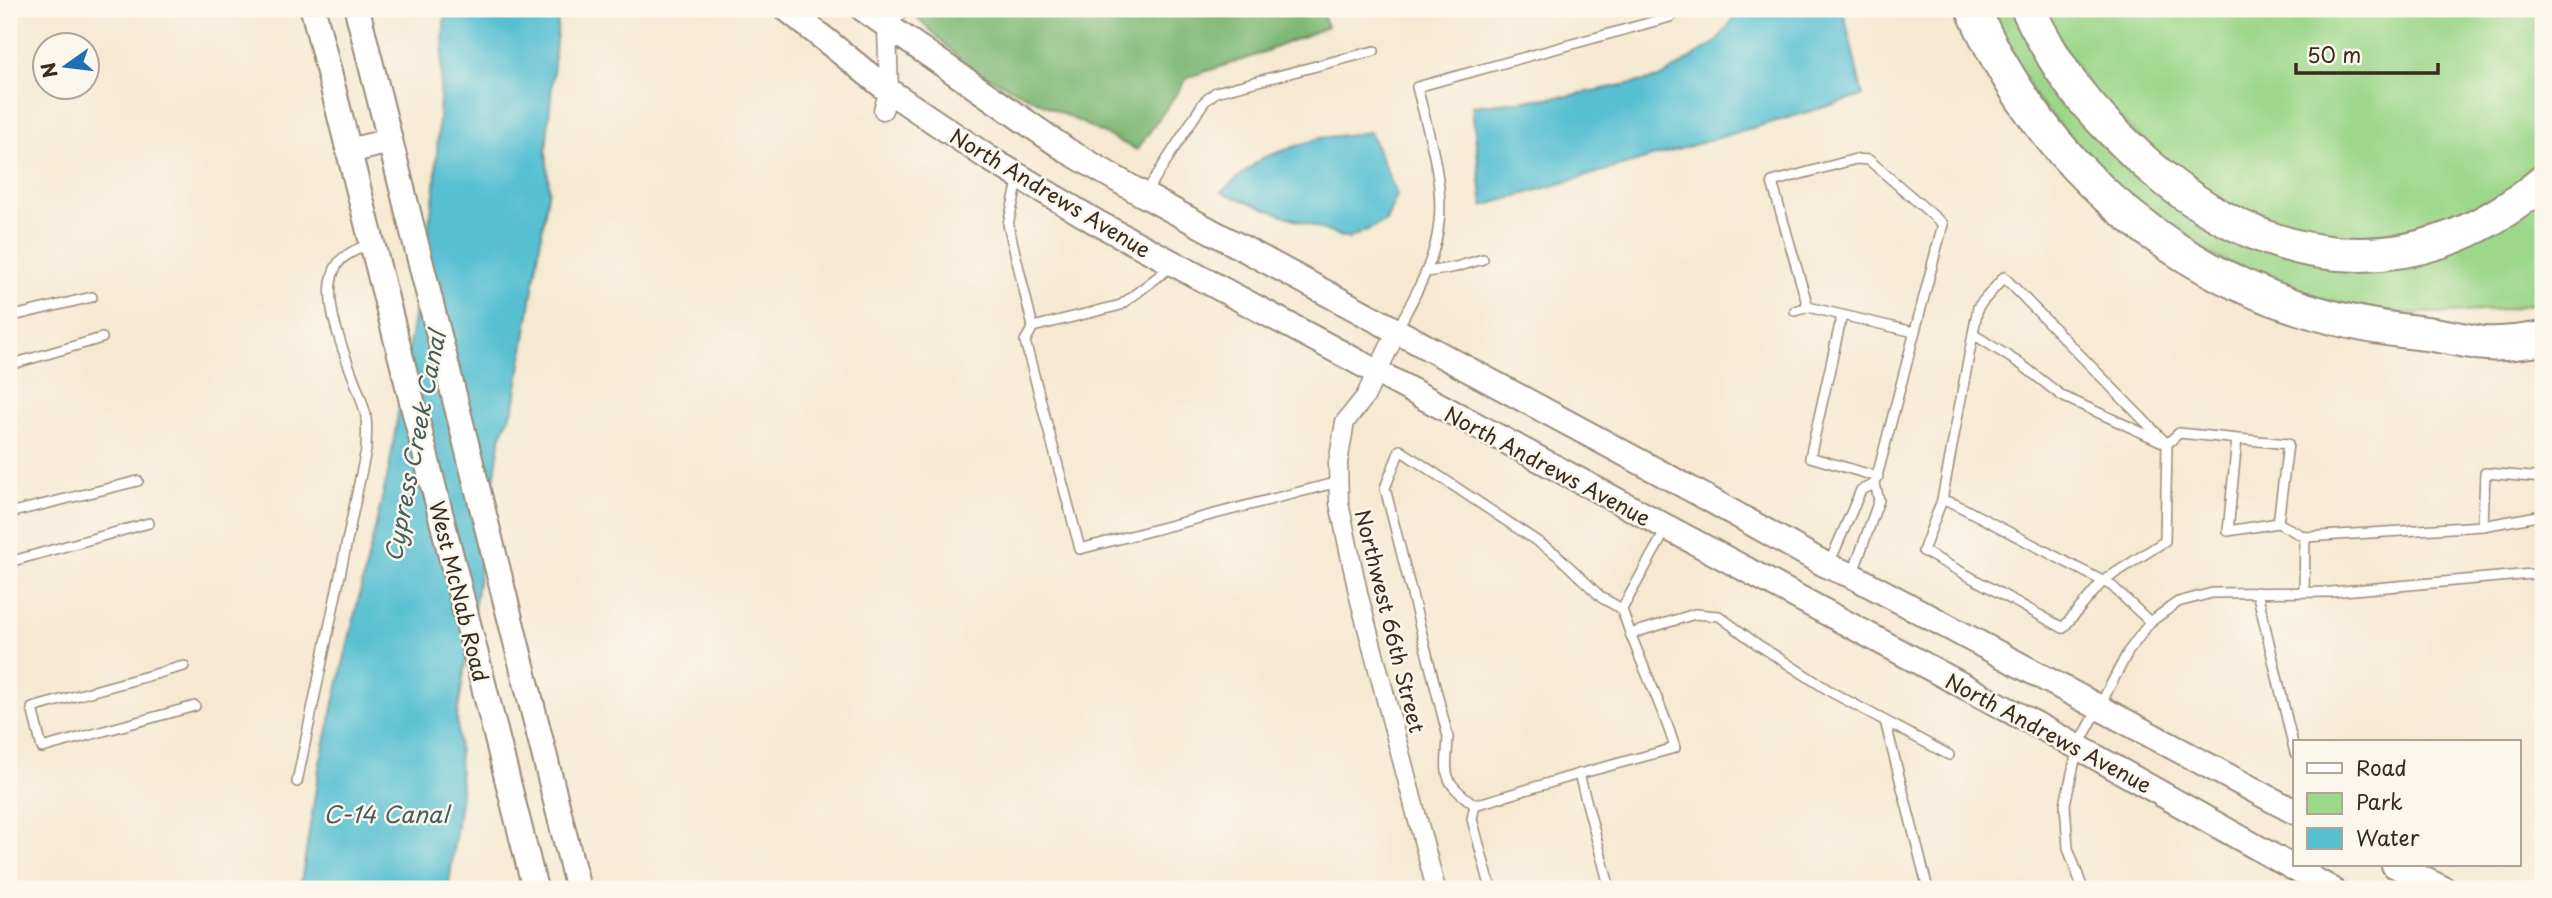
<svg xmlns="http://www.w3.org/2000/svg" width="2552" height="898" font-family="'Playpen Sans',sans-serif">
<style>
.green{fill:#9dd78a;stroke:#6c8054;stroke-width:2}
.forest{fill:#7eb876;stroke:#5c714a;stroke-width:2}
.water{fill:#56bfd2;stroke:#487478;stroke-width:2}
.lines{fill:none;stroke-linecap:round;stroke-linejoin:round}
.service-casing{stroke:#988a78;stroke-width:12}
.minor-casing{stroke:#988a78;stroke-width:21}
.secondary-casing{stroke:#988a78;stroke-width:28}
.motorway-casing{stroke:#988a78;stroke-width:37}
.service{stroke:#fff;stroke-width:9}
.minor{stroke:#fff;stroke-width:18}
.secondary{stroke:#fff;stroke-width:24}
.motorway{stroke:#fff;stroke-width:33}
.labels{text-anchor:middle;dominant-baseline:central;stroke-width:5;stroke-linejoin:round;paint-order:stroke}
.street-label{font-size:21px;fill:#3b2a1e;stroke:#fbf7ec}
.water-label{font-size:23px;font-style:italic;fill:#445e5d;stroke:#fbf7ec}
</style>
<rect width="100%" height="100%" fill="#fbf7ec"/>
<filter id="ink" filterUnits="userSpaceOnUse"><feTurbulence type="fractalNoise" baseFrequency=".0143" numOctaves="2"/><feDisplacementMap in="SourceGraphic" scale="14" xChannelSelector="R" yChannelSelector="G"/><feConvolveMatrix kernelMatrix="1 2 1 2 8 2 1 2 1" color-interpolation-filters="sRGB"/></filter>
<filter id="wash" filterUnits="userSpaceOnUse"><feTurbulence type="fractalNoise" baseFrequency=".00686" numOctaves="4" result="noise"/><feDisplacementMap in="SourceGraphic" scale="28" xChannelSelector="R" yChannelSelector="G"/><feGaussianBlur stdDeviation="1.57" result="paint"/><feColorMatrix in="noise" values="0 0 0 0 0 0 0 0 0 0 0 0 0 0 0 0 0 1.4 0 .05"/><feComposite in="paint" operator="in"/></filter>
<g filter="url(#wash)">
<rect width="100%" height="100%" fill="#f5e9d1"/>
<g class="green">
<path d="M1988 9H2018L2088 119 2321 261 2543 195V302L2504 309 2452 313H2406L2358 308 2309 297 2211 255 2117 188 2036 99Z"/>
<path d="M2040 9H2543V167L2513 194 2416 239 2304 240 2198 190 2096 98Z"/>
</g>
<path class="forest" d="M912 9H1321L1327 27 1254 56 1188 77 1137 150 969 68 911 11Z"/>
<g class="water">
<path d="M445 9H559L546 151 549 188 514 407 501 435 457 717 461 793 449 884 448 889H300L320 763 389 469 435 188Z"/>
<path d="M1741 9H1843L1863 96 1483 206 1472 106 1567 96 1660 78 1716 42Z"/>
<path d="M1370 132 1397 195 1386 221 1348 239 1221 192 1262 158 1320 138Z"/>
</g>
</g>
<g filter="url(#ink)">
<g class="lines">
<defs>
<g id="service">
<path d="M891 24 908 9"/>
<path d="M1019 178 1008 224 1033 327 1121 305 1172 266"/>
<path d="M1145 194 1204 102 1216 92 1374 51"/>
<path d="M1427 272 1456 267 1483 259"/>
<path d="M2004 277 2167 444 2165 541 2103 581 2063 628 1923 551 1942 500 1978 307Z"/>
<path d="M1795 311 1808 307"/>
<path d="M1842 315 1810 457 1878 477"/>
<path d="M9 317 92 297"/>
<path d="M1033 327 1025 341 1080 549 1338 482"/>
<path d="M1398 328C1415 295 1436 260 1439 222 1444 180 1427 128 1417 87L1670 17 1680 9"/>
<path d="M1973 334 2022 365 2062 396 2167 444 2179 433 2288 444 2278 523 2228 531 2237 439"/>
<path d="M9 365 102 338"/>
<path d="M1942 500 1955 504 2112 586 2150 622"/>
<path d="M9 513 138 481"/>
<path d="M2278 523 2305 537 2483 526 2543 515"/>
<path d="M2483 526 2485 473 2543 478"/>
<path d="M9 562 149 523"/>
<path d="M1829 564 1861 490 1875 484"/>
<path d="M1853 573 1879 500 1875 484 1943 224 1869 160 1856 159 1772 182 1808 307 1914 332"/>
<path d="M2257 592 2295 753"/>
<path d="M2304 592 2305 537"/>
<path d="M1630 634 1695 614 1719 616 1757 644 1833 693 1949 755"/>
<path d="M184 666 32 708 42 748 195 706"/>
<path d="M1885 721 1928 889"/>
<path d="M297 782 366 450C366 438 368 423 365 412 356 375 312 297 339 262 346 253 361 248 371 243"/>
<path d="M1475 805C1441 780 1446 777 1448 737L1385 488 1400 450 1556 554 1602 598 1622 609"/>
<path d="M1491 889 1472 819 1475 805 1579 774"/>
<path d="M1610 889 1579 774 1675 748C1661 700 1636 656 1622 609L1667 528"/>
<path d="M2083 889 2068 848 2065 804 2078 747 2128 652 2150 622 2178 602 2212 593 2331 592 2543 573"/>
</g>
<g id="minor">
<path d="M883 110 889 91 887 28"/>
<path d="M1397 331 1365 397 1345 422 1338 463 1339 503 1359 597 1436 889"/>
</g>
<g id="secondary">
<path d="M313 9 535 889"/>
<path d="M357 9 578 889"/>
<path d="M787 9 889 91 990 159 1096 222 2078 747 2331 889"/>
<path d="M863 9 1068 151 1144 195 1698 493 1828 566 1853 576 2295 812"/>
<path d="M349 151 390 141"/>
<path d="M2394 865 2444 889"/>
</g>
<g id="motorway">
<path d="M1973 9C2056 195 2219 313 2422 333 2442 335 2461 340 2480 343 2500 346 2523 341 2543 339"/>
<path d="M2028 9C2040 34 2054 59 2070 82 2089 109 2114 133 2138 156 2260 269 2410 294 2543 182"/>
</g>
</defs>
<use href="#service" class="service-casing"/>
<use href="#minor" class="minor-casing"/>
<use href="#secondary" class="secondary-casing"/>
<use href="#motorway" class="motorway-casing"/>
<use href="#service" class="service"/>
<use href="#minor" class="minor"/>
<use href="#secondary" class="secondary"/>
<use href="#motorway" class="motorway"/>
</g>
</g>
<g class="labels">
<g class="street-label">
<text transform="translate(1051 192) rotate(31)">North Andrews Avenue</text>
<text transform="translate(1548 465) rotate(28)">North Andrews Avenue</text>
<text transform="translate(460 591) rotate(76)">West McNab Road</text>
<text transform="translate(1391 621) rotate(76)">Northwest 66th Street</text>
<text transform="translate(2049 732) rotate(28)">North Andrews Avenue</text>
</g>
<g class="water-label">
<text transform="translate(414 446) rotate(-79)">Cypress Creek Canal</text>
<text x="386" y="813">C-14 Canal</text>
</g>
</g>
<rect width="2552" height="898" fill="none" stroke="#fbf7ec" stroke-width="35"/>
<rect x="2293" y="740" width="228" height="126" fill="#fbf7ec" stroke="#aea59a" stroke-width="2"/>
<rect x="2307" y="763" width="35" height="10" fill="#ffffff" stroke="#aea59a" stroke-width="2"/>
<text x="2356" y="776" font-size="21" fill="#3b2a1e">Road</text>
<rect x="2307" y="793" width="35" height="21" fill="#9dd78a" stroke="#aea59a" stroke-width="2"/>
<text x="2356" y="810" font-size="21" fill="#3b2a1e">Park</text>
<rect x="2307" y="828" width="35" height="21" fill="#56bfd2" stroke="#aea59a" stroke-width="2"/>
<text x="2356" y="846" font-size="21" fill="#3b2a1e">Water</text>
<g transform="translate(66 66) rotate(256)"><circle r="33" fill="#fbf7ec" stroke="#aea59a" stroke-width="2"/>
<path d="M0-5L12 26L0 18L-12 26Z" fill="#1f6fb2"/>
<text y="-10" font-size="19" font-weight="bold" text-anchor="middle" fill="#3b2a1e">N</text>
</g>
<path d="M2296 63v10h142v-10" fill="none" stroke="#3b2a1e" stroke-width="3.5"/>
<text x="2307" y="63" font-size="21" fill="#3b2a1e" stroke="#fbf7ec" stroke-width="5" paint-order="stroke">50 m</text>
</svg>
